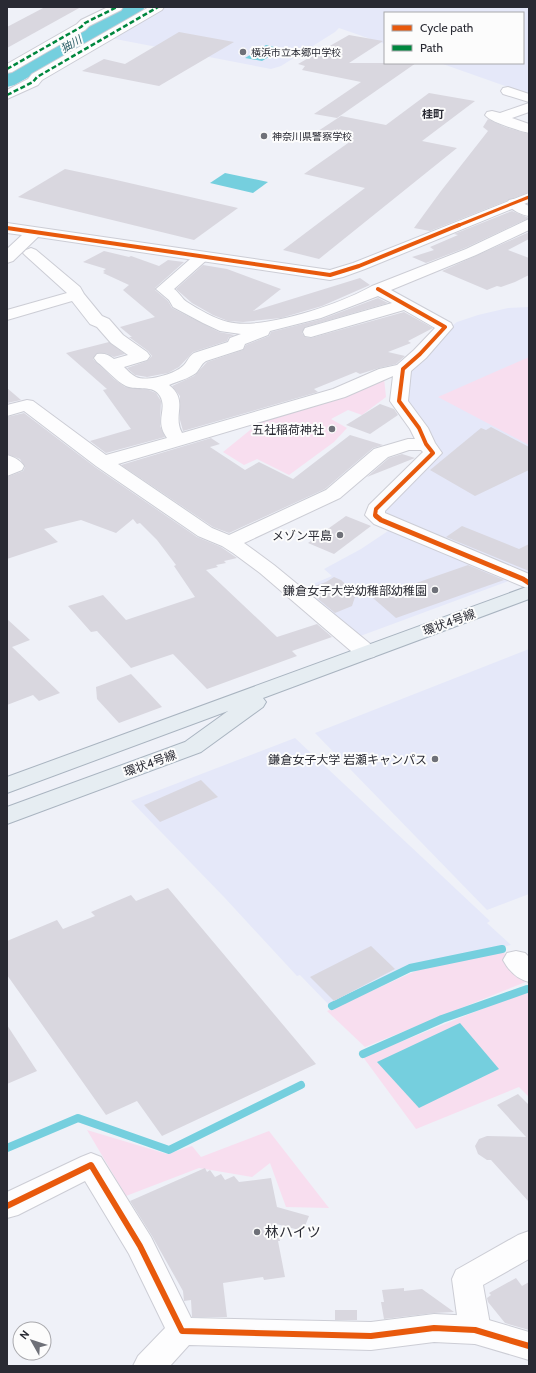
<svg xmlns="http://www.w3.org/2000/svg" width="536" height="1373" font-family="Cabin,'Noto Sans JP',sans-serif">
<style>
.built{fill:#e5e8f9}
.green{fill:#f8deef}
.water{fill:#75cfde}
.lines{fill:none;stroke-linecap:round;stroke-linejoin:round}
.stream{stroke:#75cfde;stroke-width:8}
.river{fill:#75cfde;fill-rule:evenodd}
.building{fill:#d9d7df}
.street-casing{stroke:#cccdd5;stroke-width:2}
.secondary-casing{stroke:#cccdd5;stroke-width:2}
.primary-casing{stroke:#a9b4c0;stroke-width:2}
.street{fill:#fdfdfe;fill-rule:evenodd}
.secondary{fill:#fdfdfe;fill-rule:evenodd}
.primary{fill:#e6edf2;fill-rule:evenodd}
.quiet{stroke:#00873e;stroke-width:2.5;stroke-dasharray:5 2.5;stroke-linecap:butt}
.cycleway-far3-casing{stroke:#fcfcfc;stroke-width:4.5}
.cycleway-far2-casing{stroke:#fcfcfc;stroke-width:6}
.cycleway-far1-casing{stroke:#fcfcfc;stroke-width:8}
.cycleway-casing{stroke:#fcfcfc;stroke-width:9}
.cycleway-far3{stroke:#e8590c;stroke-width:3}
.cycleway-far2{stroke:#e8590c;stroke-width:4}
.cycleway-far1{stroke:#e8590c;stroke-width:5}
.cycleway{stroke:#e8590c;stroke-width:6}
.poi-dot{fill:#6e7078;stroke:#fcfcfc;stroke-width:1.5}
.labels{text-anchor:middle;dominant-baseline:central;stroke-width:4;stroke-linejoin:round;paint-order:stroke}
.far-poi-label{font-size:10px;fill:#292a33;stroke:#fcfcfc;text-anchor:start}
.far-water-label{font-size:11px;font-style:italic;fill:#295d66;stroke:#fcfcfc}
.far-neighbourhood-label{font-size:11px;font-weight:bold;fill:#292a33;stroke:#fcfcfc}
.poi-label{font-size:12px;fill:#292a33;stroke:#fcfcfc;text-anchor:end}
.street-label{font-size:12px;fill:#292a33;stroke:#fcfcfc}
.near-poi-label{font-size:14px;fill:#292a33;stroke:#fcfcfc;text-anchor:start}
</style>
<rect width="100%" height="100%" fill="#eff1f8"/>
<g class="built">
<path d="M162 7H529V96L507 88 508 87 440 63H523V13H385V44L339 28 335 32 281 66 271 69 110 38Z"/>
<path d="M529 307V574L524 575 380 511 437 456 438 447 433 443 406 400 411 367 445 331 457 322 478 315 508 308Z"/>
<path d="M391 529 514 579 355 638 299 590 332 576 324 569 361 549Z"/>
<path d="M529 649V894L487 910 315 733Z"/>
<path d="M295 738 490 921 487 923 511 945 421 962 329 1005 300 975 297 976 224 897 131 801Z"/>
</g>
<g class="green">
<path d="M529 357V445L438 397Z"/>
<path d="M384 378 386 397 362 415 348 410 331 419 347 428 334 442 289 475 257 459 244 465 223 452 266 417 275 418 354 393Z"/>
<path d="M503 952 528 981 365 1047 327 1011 420 969Z"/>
<path d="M529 990V1097L519 1087 416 1129 363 1057Z"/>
<path d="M87 1130 167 1154 192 1146 201 1157 269 1131 329 1208 286 1207 270 1163 252 1177 199 1168 126 1196Z"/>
</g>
<g class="water">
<path d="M266 45 282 49 262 61 245 58Z"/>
<path d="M225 173 268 182 253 193 210 183Z"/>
<path d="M460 1023 499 1069 419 1108 377 1062Z"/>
</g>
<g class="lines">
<g class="stream">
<path d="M332 1006 410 968 502 949"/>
<path d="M363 1054 442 1019 527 989"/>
<path d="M7 1148 78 1118 169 1150 301 1085"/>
</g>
<path class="river" d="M120 7H145L142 11 15 85 7 87V71Z"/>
</g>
<g class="building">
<path d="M45 7H81L7 48V27Z"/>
<path d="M179 32 234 42 159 86 82 71 104 59 125 64Z"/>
<path d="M349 35 383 41 349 63H416L337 118 314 114 361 82 302 70 305 66 298 64Z"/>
<path d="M429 93 475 101 422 141 457 148 319 259 283 250 365 188 304 174 351 141 315 133 341 116 386 125Z"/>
<path d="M488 119 505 127 529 134V192L430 231 414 228 441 191 488 131 483 127Z"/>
<path d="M65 169 112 179 238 208 194 240 18 197Z"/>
<path d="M512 211 529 218 465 248 426 263 412 257 434 250 430 247 458 235 454 234Z"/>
<path d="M529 232V239L508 250 529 258V275L515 282 501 287 497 286 487 290 442 271Z"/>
<path d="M104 251 129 257 131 256 159 266 168 260 184 262 155 288V290L168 301 172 308 219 332 235 335 229 337 227 341 193 352 179 367 168 373 147 377 135 375 127 368 147 361 152 356 148 351 129 337H132L120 327 155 317 123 290 129 285 103 273 105 272 103 271 106 269 83 262Z"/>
<path d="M203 265 227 269 281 289 253 311 360 278 370 285 322 306 281 318 243 322 228 321 213 315 192 303 176 289Z"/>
<path d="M378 298 388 303 305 327 302 333 305 337 311 338 404 312 433 328 408 341 411 343 388 352 405 356 396 364 379 368 360 374 356 372 314 389 318 392 183 431 180 420V396L172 386 194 376 207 362 243 350 246 345 269 336 271 332 322 319Z"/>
<path d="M109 342 125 354 114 357 106 353H97L93 359 114 379 125 387 149 390 156 393 161 401 160 426 165 437 106 453 90 441 131 429 103 390 107 389 66 353Z"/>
<path d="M7 388 21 400 7 403Z"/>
<path d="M380 404 394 409 398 415 370 434 346 425Z"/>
<path d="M24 413 95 467 197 537 221 547 237 558 224 561 226 563 216 565 218 567 206 570 277 637 317 624 332 637 292 651 297 656 207 689 173 654 131 668 97 631 91 632 68 606 103 595 126 620 195 597 174 566 176 565 157 540 140 523 137 524 133 519 116 533 81 520 44 529 58 542 7 559V477L23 471 25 467 20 459 7 454V417Z"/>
<path d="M491 427 529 447V470L475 496 430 470 481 428 486 430Z"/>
<path d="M350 435 383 445 373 448 325 489 229 533 213 527 121 465 211 438 220 444 210 447 245 470 259 462 293 479Z"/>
<path d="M402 454 415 458 367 477 389 458Z"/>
<path d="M346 516 371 526 334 554 308 543Z"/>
<path d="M462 526 519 549 529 544V571L446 537Z"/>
<path d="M468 565 504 580 396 618 373 598Z"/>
<path d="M334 577 341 580 356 594 352 606 335 613 306 589 326 582Z"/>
<path d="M7 619 30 640 12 647 60 693 39 701 33 695 7 705Z"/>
<path d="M131 674 162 707 119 723 97 699 96 687Z"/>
<path d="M201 780 218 797 160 822 144 805Z"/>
<path d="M168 888 316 1064 162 1136 137 1101 106 1115 7 975V941L57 920 63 929 95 916 91 912 131 895 136 901Z"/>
<path d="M371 946 395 969 334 1001 310 977Z"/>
<path d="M7 1025 37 1071 7 1084Z"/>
<path d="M518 1094 529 1105V1202L491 1160H487L478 1154 475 1146 479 1139 487 1136 526 1137 497 1105Z"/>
<path d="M205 1168 207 1172 210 1170 215 1177 221 1174 225 1180 234 1176 239 1182 271 1178 277 1207 309 1216 303 1231 276 1224 280 1241H278L285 1277 264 1280 263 1277 223 1283 227 1317H192L191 1300 184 1301 183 1291 152 1236 130 1201Z"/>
<path d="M516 1278 522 1286 529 1282V1330L505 1323 488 1302 487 1298 491 1295 489 1293Z"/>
<path d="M404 1288V1291L422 1289 454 1312 434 1313 384 1319 381 1302H384L382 1290Z"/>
<rect x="335" y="1310" width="22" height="10"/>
</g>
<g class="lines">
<defs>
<g id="street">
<path d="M108 7H123L121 10 89 26 85 30 12 72 7 73V64L77 24 81 20Z"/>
<path d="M149 7H164L162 10 42 80 38 85 7 99V90L28 79 32 74Z"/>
<path d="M508 87 529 94V102L503 94 501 91 503 88Z"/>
<path d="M529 103V112L512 118 529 124V133C520 131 490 122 485 115L487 112 492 111 500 113Z"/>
<path d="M514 199 529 206V216C521 215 511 210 507 203L509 200Z"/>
<path d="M529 219V230L476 255 391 290 451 323 453 327 426 358 411 371 408 401 428 428 435 443 442 453 385 511V513L529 574V589L374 524 365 515 369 505 423 452 421 450H409L388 457 340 498 244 543 274 565 374 647 377 652 374 657 366 658 358 657 260 573 233 553 222 546 198 536 96 466 24 411 7 416V405L27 400 33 401 106 455 167 438C154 420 168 410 160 396 153 384 137 391 126 386 117 382 105 368 97 362L94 358 97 354C104 353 108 354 114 359L128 355 111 343 97 327 90 324 72 301 7 320V310L67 293 26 256 23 253 26 250 31 248 36 250 80 287 84 294 102 316 109 319 123 335 147 352 150 356 147 360 124 367C127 370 132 375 136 377 147 382 176 374 184 365 188 361 188 357 194 353L228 342 230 338 241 334 220 331 203 323 173 307 169 300 156 289 196 254 202 252 208 254 210 257 174 289C179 292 182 299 187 302 198 309 215 319 228 322 263 331 342 303 372 286L466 249ZM378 296 392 303 305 328 303 332 305 336 311 337 404 310 435 328 414 350 397 365 379 369 333 389 182 433C172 415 189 401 169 385 178 381 188 379 196 373 200 369 201 364 206 361L243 349 245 344 268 335 270 331 321 318ZM393 376 390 401 410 429 415 439H408L374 449 326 490 229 535 212 528 118 464 345 397Z"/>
<path d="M7 455C14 457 20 460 24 466L22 470 7 476Z"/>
<path d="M516 951 525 953 529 957V982C517 979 509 971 503 960L507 953Z"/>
<path d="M91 1153 101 1157 151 1237 191 1318 371 1322 434 1314 475 1316 529 1332V1360L475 1344 434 1342 371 1350 189 1345 170 1366H133L138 1356 165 1328 129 1254 85 1181 18 1215 7 1218V1192L81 1157Z"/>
</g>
<g id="secondary">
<path d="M529 193V202L365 269 343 277 330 280 38 237 13 261 7 263V249L22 235 7 233V223L330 270 353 263Z"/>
<path d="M529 1231V1259L483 1285 491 1330 486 1340 475 1344 464 1340 459 1330 452 1279 456 1270 518 1235Z"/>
</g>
<path id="primary" d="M529 586V599L263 698 266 702 263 707 201 752 7 824V807L185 742 228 711 7 793V777Z"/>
</defs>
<use href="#street" class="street-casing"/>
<use href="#secondary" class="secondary-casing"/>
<use href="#primary" class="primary-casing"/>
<use href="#street" class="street"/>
<use href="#secondary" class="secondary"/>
<use href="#primary" class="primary"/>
<g class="quiet">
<path d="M7 69 81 27 85 23 117 7"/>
<path d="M7 95 33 82 37 77 158 7"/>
</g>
<defs>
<path id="cycleway-far3" d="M457 226 529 197"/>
<g id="cycleway-far2">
<path d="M7 228 330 275 359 266 459 225"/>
<path d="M377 517 375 515 376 509 433 453 426 444 419 428 399 401 403 369 420 354 445 327 378 289"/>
</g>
<path id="cycleway-far1" d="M376 516 381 520 523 579 529 583"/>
<path id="cycleway" d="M7 1206 91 1165 140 1246 182 1331 371 1336 434 1328 475 1330 529 1346"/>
</defs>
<use href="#cycleway-far3" class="cycleway-far3-casing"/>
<use href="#cycleway-far2" class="cycleway-far2-casing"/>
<use href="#cycleway-far1" class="cycleway-far1-casing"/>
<use href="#cycleway" class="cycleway-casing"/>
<use href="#cycleway-far3" class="cycleway-far3"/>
<use href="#cycleway-far2" class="cycleway-far2"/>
<use href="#cycleway-far1" class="cycleway-far1"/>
<use href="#cycleway" class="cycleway"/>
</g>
<g class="poi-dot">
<circle cx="243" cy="52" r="4"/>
<circle cx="264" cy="136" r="4"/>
<circle cx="332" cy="429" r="4"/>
<circle cx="340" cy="535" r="4"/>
<circle cx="435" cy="590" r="4"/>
<circle cx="435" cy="759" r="4"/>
<circle cx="257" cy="1232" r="4"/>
</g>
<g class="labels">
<g class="far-poi-label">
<text x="251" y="52">横浜市立本郷中学校</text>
<text x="272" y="136">神奈川県警察学校</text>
</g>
<g class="far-water-label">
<text transform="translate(71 44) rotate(-30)">㹨川</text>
</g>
<g class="far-neighbourhood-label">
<text x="433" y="114">桂町</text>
</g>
<g class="poi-label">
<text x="324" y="429">五社稲荷神社</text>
<text x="332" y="535">メゾン平島</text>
<text x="427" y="590">鎌倉女子大学幼稚部幼稚園</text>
<text x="427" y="759">鎌倉女子大学 岩瀬キャンパス</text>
</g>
<g class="street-label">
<text transform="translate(449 622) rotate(-20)">環状4号線</text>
<text transform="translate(150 763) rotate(-20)">環状4号線</text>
</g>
<g class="near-poi-label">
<text x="265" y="1232">林ハイツ</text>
</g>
</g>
<rect width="536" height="1373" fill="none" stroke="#292a33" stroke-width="16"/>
<rect x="384" y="12" width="140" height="52" fill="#fcfcfc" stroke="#a8a8ac"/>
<rect x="392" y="25" width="20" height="6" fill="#e8590c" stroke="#a8a8ac"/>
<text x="420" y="32" font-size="12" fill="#292a33">Cycle path</text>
<rect x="392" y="45" width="20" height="6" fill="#00873e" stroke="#a8a8ac"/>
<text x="420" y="52" font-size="12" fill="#292a33">Path</text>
<g transform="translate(32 1341) rotate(309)"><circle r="19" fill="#fcfcfc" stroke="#a8a8ac"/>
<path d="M0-3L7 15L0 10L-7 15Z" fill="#6e7078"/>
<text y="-6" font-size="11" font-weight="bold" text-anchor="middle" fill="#292a33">N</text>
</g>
</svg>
